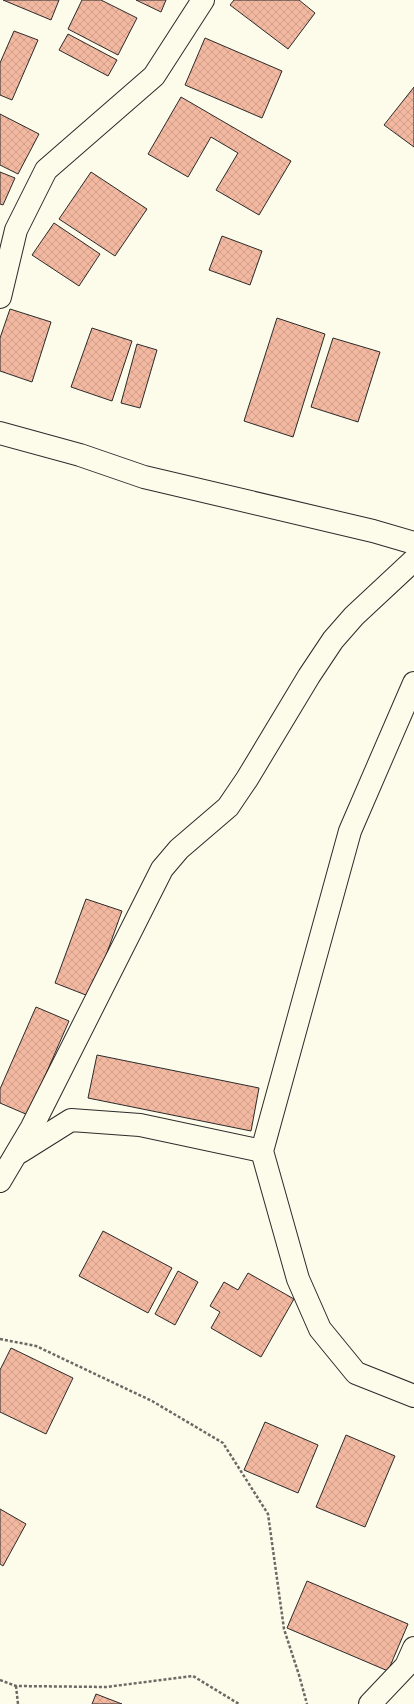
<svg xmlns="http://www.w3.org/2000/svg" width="414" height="1704" font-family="Barlow,sans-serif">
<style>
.building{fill:url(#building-cross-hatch);stroke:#2b2b2b}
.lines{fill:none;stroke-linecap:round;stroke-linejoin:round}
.street-casing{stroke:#2b2b2b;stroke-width:24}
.path{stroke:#6a6964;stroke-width:2.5;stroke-dasharray:3 2;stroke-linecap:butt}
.street{stroke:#fdfbea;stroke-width:22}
</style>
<defs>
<pattern id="building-cross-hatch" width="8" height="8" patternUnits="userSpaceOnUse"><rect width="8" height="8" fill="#f2b8a0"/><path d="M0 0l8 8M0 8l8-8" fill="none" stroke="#d09e8a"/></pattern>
</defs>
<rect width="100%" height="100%" fill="#fdfbea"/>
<g class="building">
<path d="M3 0H59L51 20Z"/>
<path d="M82 0H101L137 18 118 55 68 29Z"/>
<path d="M136 0H166L161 12Z"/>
<path d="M234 0H299L315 13 288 49 230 5Z"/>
<path d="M14 31 38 40 12 100 0 95V63Z"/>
<path d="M68 34 117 60 108 76 59 50Z"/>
<path d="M205 38 282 71 262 118 185 85Z"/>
<path d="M414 87V147L384 125Z"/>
<path d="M181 97 291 161 259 215 216 190 238 153 211 137 188 177 148 154Z"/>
<path d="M0 114 39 134 18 174 0 165Z"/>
<path d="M0 172 15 178 3 205 0 204Z"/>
<path d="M91 172 147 209 115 256 59 219Z"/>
<path d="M54 223 100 254 79 286 32 255Z"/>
<path d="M222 236 262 251 250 285 209 270Z"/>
<path d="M10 309 51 322 32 382 0 371V338Z"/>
<path d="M277 318 325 334 293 437 244 421Z"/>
<path d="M92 328 132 341 112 401 71 387Z"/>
<path d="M333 338 380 352 358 422 311 407Z"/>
<path d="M137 344 157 350 140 408 121 403Z"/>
<path d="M86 899 122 911 91 997 55 983Z"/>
<path d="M36 1007 69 1021 28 1115 0 1103V1089Z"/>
<path d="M97 1055 259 1088 251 1131 88 1098Z"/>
<path d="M103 1231 172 1268 148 1313 79 1276Z"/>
<path d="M178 1271 198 1282 175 1325 155 1314Z"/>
<path d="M248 1273 294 1299 261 1357 211 1328 220 1312 210 1306 224 1282 238 1290Z"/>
<path d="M11 1348 73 1378 46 1434 0 1412V1370Z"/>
<path d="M265 1422 318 1445 298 1493 244 1470Z"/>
<path d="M346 1435 395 1456 365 1527 316 1507Z"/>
<path d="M0 1509 26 1524 3 1566 0 1564Z"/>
<path d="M307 1581 408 1624 388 1671 287 1628Z"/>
<path d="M96 1694 122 1704H92Z"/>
</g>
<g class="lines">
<defs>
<g id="street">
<path d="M0 297 16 230 46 170 154 76 203 0"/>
<path d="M0 433 80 455 144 477 373 531 414 543"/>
<path d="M414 683 350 831 262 1151 298 1279 320 1329 356 1373 414 1396"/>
<path d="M20 1152 71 1120 140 1125 262 1151"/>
<path d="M0 1181 32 1127 162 869 179 849 228 807 247 779 309 676 333 640 354 616 414 560"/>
<path d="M370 1704 406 1666 414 1648"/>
</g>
</defs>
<use href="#street" class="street-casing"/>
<g class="path">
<path d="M0 1339 36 1346 152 1401 223 1443 268 1514 284 1629 299 1675 307 1704"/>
<path d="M0 1680 16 1686 106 1687 193 1676 239 1704"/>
<path d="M16 1686 18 1704"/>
</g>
<use href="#street" class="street"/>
</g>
</svg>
